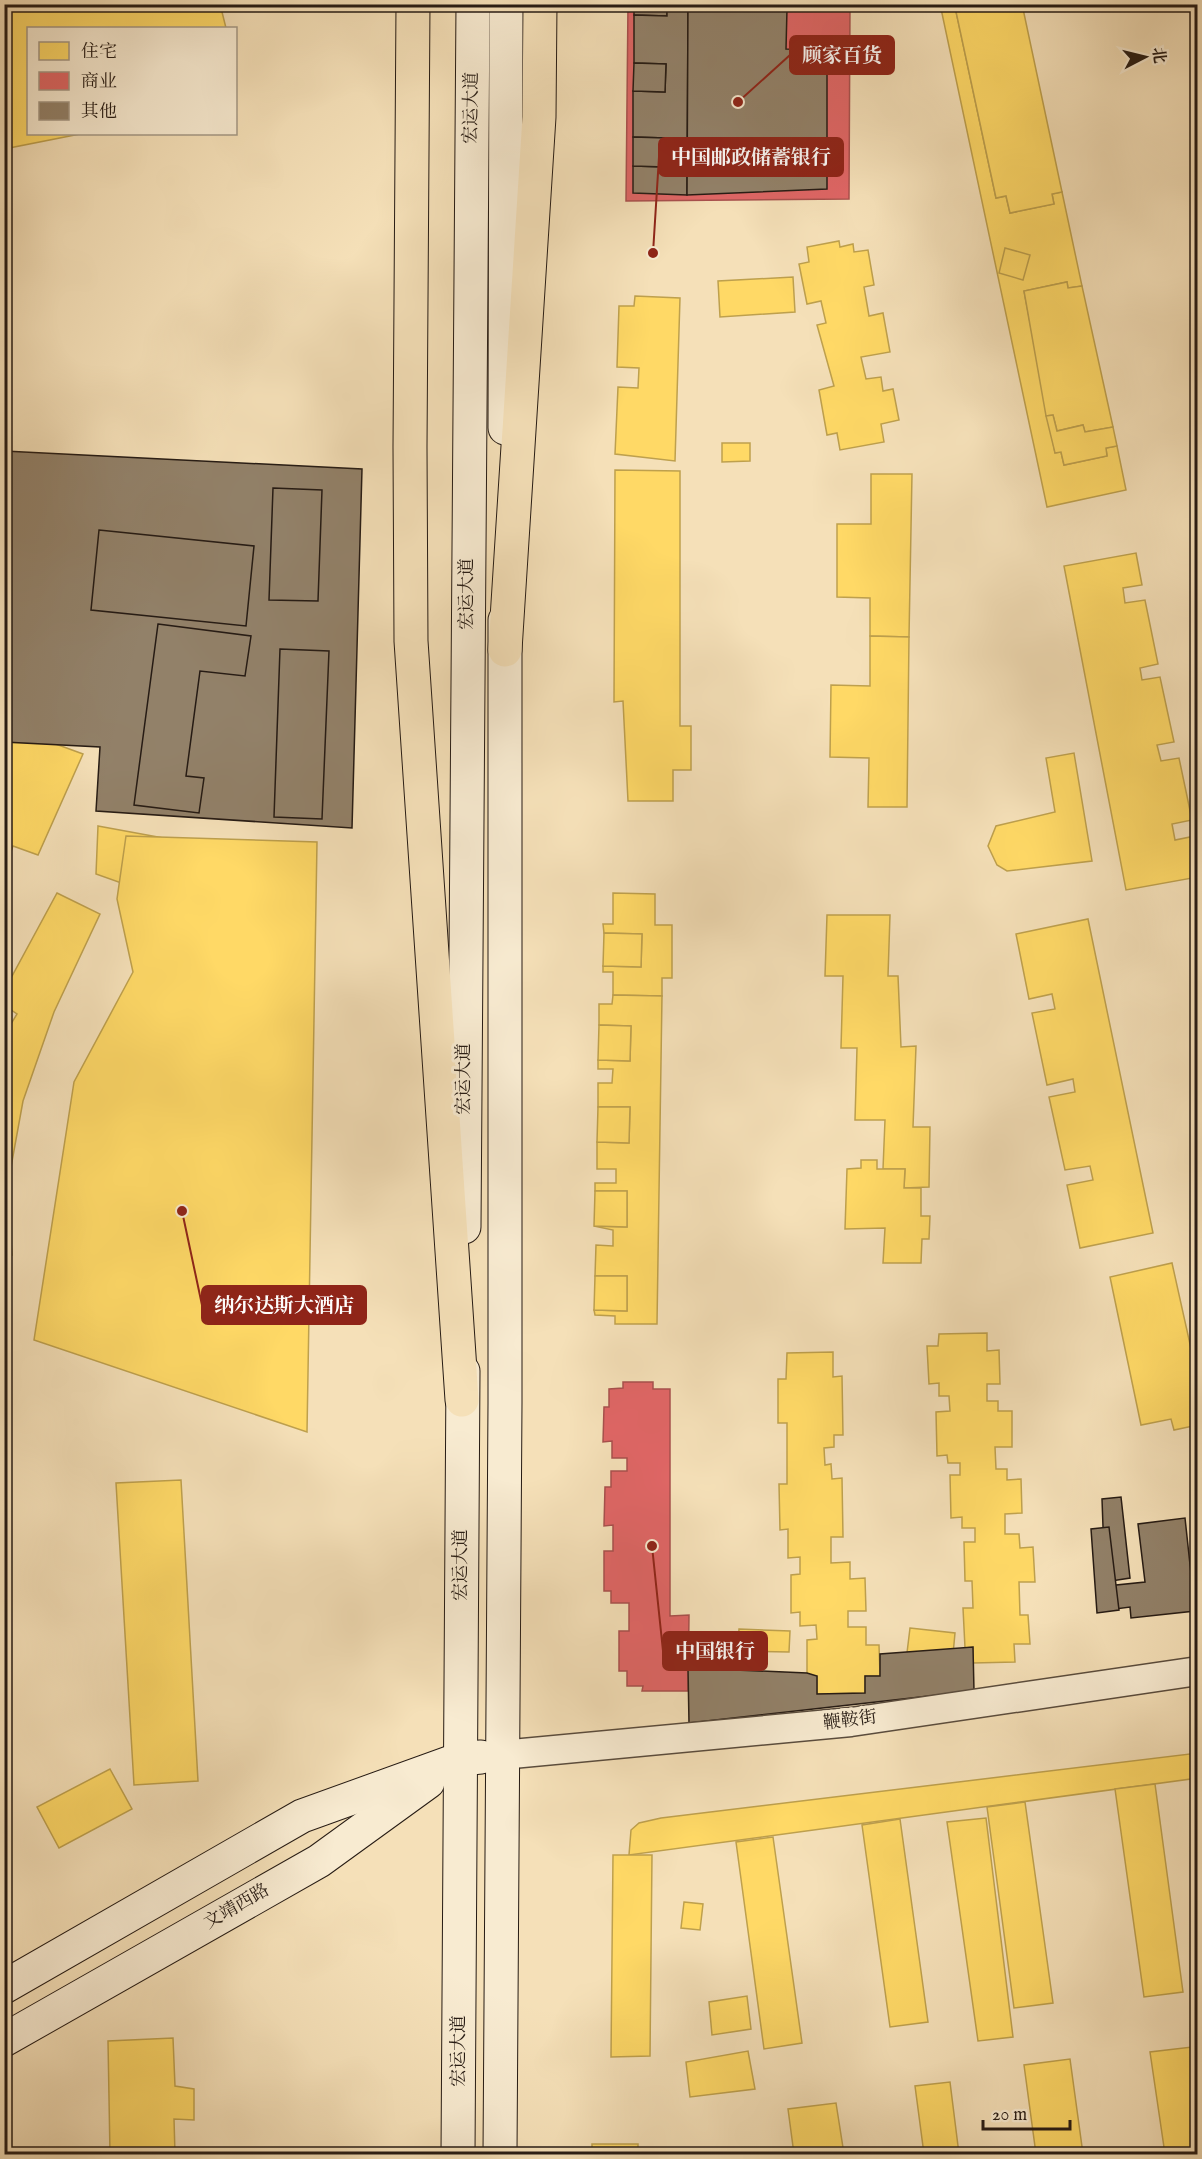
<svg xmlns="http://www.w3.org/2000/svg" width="1202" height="2159" font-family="'IM FELL English','Noto Serif SC',serif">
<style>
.homes{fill:#ffd966;stroke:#bea04d;stroke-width:1.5}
.shops{fill:#e06666;stroke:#a8504d;stroke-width:1.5}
.building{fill:#928169;stroke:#261b14;stroke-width:1.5}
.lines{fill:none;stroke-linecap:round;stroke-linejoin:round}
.street-casing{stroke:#5a4c3d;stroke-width:31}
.secondary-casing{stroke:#261b14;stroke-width:35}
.highway-casing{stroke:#261b14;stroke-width:35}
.street{stroke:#f8ebd1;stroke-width:28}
.secondary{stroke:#f8ebd1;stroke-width:33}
.highway{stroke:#f5e0b8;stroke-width:33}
.labels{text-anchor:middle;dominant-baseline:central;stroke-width:6;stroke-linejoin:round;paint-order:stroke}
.street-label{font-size:18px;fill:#261b14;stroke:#f8ebd1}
.leader{fill:none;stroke:#8f2418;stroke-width:2}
.callout-dot{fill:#8f2418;stroke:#f8ebd1;stroke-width:2}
.callout{fill:#8f2418;stroke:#8f2418;stroke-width:2}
.callout-label{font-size:20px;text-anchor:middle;font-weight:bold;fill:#fff}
</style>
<rect width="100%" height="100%" fill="#f5e0b8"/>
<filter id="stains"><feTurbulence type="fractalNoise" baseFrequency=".00333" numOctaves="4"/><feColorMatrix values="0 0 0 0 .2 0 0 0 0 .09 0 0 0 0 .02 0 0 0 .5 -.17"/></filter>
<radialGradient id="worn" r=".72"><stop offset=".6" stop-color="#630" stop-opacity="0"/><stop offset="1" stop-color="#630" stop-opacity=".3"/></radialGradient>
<g class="homes">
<path d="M4 4H84L48 28H28V41L4 57Z"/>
<path d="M4 4H220L226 28H28V134H80L4 149Z"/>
<path d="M940 4H962L955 7 996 198 1006 196 1010 213 1054 204 1052 194 1062 192 1082 286 1068 288 1067 282 1024 291 1055 453 1061 452 1064 465 1107 456 1106 448 1117 446 1126 490 1047 507Z"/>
<path d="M962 4H1022L1062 192 1052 194 1054 204 1010 213 1006 196 996 198 955 7Z"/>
<path d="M1187 4H1198V24Z"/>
<path d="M839 241 840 247 853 244 854 252 868 250 874 285 864 287 869 316 883 313 890 352 861 357 866 379 881 377 883 391 893 389 899 420 881 424 884 442 840 450 837 433 827 435 819 390 834 386 817 325 826 323 821 301 807 304 799 264 809 262 807 247Z"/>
<path d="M1005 248 1030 255 1023 280 999 273Z"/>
<path d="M793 277 795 312 720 317 718 281Z"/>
<path d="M1067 282 1068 288 1082 286 1113 427 1085 432 1083 425 1057 431 1053 415 1046 416 1024 291Z"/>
<path d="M635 296 680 298 675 461 615 454 618 387 638 388 639 368 617 367 619 306H634Z"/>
<path d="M1053 415 1057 431 1083 425 1085 432 1113 427 1117 446 1106 448 1107 456 1064 465 1061 452 1055 453 1046 416Z"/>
<path d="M722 443H750V461L722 462Z"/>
<path d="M615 470 680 471V726H691V770H673V801H628L623 701 614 702Z"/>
<path d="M871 474H912L909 637 870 636V598L837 597V524H871Z"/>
<path d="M1136 553 1142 585 1123 588 1125 603 1145 600 1158 664 1140 668 1142 680 1160 677 1174 742 1157 745 1161 761 1179 758 1192 820 1172 824 1175 840 1195 836 1198 877 1126 890 1064 566Z"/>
<path d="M870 636 909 637 907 807H868L869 758 830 757 831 685 870 686Z"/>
<path d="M4 738 53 743 83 754 38 855 13 846 4 871Z"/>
<path d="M1074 753 1092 861 1007 871 997 865 988 846 996 826 1055 812 1046 758Z"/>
<path d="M98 826 289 861 291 1369 188 1367 189 1305H80L81 1266H193L192 1097H184L185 1064H194L192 909 130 904V886L96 874Z"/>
<path d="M126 836 317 842 307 1432 34 1340 74 1082 133 972 117 899Z"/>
<path d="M57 893 100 914 54 1012 23 1101 7 1189 12 1255H4V1028L8 1029 17 1014 4 1005V991Z"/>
<path d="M613 893 655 894V925H672V978H662V996L613 995V972H603V966L641 967 642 934 604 933 603 924H613Z"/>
<path d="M827 915H890L888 976H898L901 1047 916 1046 913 1127H930L929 1187 904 1188 905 1169H883L885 1120H855L857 1048H841L843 976H825Z"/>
<path d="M1088 919 1153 1233 1080 1248 1067 1185 1093 1180 1090 1166 1065 1170 1049 1097 1075 1092 1073 1079 1047 1085 1032 1013 1055 1009 1052 994 1029 999 1016 934Z"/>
<path d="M604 933 642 934 641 967 603 966Z"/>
<path d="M613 995 662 996 657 1324H615V1316L595 1315 594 1310 627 1311V1276H595L596 1245 613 1246V1230L594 1226 627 1227V1191H595V1183H616V1169H597V1142L629 1143 630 1107H598V1083H612L613 1069H598V1060L630 1061 631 1026 599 1025V1004H612Z"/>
<path d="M599 1025 631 1026 630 1061 598 1060Z"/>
<path d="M598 1107H630L629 1143 597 1142Z"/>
<path d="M861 1160H877V1169H905L904 1188H921V1216H930L929 1239H922L921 1263H883L885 1228 845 1229 847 1169 861 1168Z"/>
<path d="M595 1191H627V1227L594 1226Z"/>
<path d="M1172 1263 1198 1380V1425L1174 1430 1171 1419 1141 1425 1110 1277Z"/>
<path d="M595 1276H627V1311L594 1310Z"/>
<path d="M987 1333V1351L999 1350 1000 1384H987V1401H998V1411H1012V1447H995L996 1469H1007V1480L1021 1479 1022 1513 1005 1514V1534H1019L1020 1548 1033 1547 1035 1582H1019L1020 1615H1028L1030 1644H1014L1015 1662 973 1663V1647L965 1648 963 1608H973L972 1581H965L964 1542H975V1528H962V1517L951 1518 950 1475H960V1463H948L947 1455 937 1456 936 1412 950 1411 949 1396H939V1383L929 1384 927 1346H938L939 1334Z"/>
<path d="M833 1352V1377L842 1376 843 1435H834V1447L824 1448 825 1465 831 1464 832 1479 842 1478 843 1537H831V1563L850 1562V1579L865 1578 866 1611H848V1627H866V1645H879L880 1676H865V1693L817 1694V1676H807V1640L817 1639 816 1625 800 1626V1612L791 1613V1575L800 1574V1557L788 1558V1529L780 1530 779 1484H787V1423H778V1379H786L787 1353Z"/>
<path d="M181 1480 198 1781 134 1785 116 1483Z"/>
<path d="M910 1628 955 1633 952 1665 906 1661Z"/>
<path d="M739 1629 790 1631 789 1652 738 1651Z"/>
<path d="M1198 1753V1778L629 1855 631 1830 639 1823 661 1818Z"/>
<path d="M110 1769 132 1809 59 1848 37 1807Z"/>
<path d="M1155 1784 1183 1992 1144 1997 1115 1789Z"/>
<path d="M1025 1802 1053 2003 1014 2008 987 1807Z"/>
<path d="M986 1818 1013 2037 978 2041 947 1822Z"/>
<path d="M900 1819 928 2022 890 2027 862 1825Z"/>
<path d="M773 1837 802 2043 764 2049 736 1842Z"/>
<path d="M613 1855H652L650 2056 611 2057Z"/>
<path d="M684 1902 703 1904 700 1930 681 1928Z"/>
<path d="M747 1996 751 2029 712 2035 709 2002Z"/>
<path d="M173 2038 175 2086 194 2089V2120L174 2119 175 2154H110L108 2041Z"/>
<path d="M1192 2047 1198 2089V2154H1165L1150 2052Z"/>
<path d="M748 2051 755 2089 690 2097 686 2062Z"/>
<path d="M1070 2059 1083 2154H1036L1024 2065Z"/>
<path d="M950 2082 959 2154H924L915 2086Z"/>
<path d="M836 2103 844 2154H794L788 2109Z"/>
<rect x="592" y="2144" width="46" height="10"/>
</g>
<g class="shops">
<path d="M628 4H850L849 199 626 201Z"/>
<path d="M623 1382H653V1389H670V1616L689 1615 688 1691H642L643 1686H627V1671H619V1631H629V1603H611V1591H604V1551H613V1525L604 1526 605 1487H611V1471H627V1458H612V1441L603 1442 604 1407H609V1389L623 1388Z"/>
</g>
<g class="building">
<path d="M634 4H667V16L634 15Z"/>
<path d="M667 4H688L687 195 633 193V166L665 167 666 138 633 137V91L665 92 666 64 634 63V15L667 16Z"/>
<path d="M688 4H826V11L787 9 786 49 827 50V189L687 195Z"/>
<path d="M634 63 666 64 665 92 633 91Z"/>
<path d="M633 137 666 138 665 167 633 166Z"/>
<path d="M4 451 362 469 352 828 96 811 100 747 4 742Z"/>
<path d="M273 488 322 490 318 601 269 600Z"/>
<path d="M99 530 254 546 246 626 91 610Z"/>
<path d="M158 624 251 636 245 676 200 671 186 776 204 778 199 813 134 805Z"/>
<path d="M280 649 329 651 322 819 274 817Z"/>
<path d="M1121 1497 1130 1578 1105 1582 1102 1499Z"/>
<path d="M1185 1518 1195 1611 1131 1618 1130 1607 1100 1611 1097 1587 1145 1582 1138 1524Z"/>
<path d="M1109 1527 1119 1610 1097 1613 1091 1529Z"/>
<path d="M973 1647 974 1691 689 1723 688 1668 807 1673 817 1676V1694L865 1693V1676H880V1654Z"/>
</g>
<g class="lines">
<defs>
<path id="street" d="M501 1755 851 1722 1198 1671"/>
<g id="secondary">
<path d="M505 428 506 4"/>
<path d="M464 1227 473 4"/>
<path d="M4 1987 302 1816 460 1759 481 1757"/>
<path d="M4 2040 319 1861 428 1782"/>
<path d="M458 2154 463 1371"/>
<path d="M500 2154 505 1403V620"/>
</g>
<g id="highway">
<path d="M413 4 410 447 411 641 462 1400"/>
<path d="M505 650 539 117 540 4"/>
</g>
</defs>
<use href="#street" class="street-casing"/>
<use href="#secondary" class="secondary-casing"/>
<use href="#highway" class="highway-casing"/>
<use href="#street" class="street"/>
<use href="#secondary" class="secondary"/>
<use href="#highway" class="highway"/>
</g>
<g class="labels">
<g class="street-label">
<text transform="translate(472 108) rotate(-89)">宏运大道</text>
<text transform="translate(467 594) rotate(-90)">宏运大道</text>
<text transform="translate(464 1079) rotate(-90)">宏运大道</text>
<text transform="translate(461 1565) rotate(-90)">宏运大道</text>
<text transform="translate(850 1721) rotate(-7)">鞭鞍街</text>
<text transform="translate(237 1907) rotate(-30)">文靖西路</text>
<text transform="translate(459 2051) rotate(-90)">宏运大道</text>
</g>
</g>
<path class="leader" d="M738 102L790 55M653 253L659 157M182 1211L202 1305M652 1546L663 1651"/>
<g class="callout-dot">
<circle cx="738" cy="102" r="6"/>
<circle cx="653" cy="253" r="6"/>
<circle cx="182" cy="1211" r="6"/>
<circle cx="652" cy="1546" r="6"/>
</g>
<g class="callout">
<rect x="790" y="36" width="104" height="38" rx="6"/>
<rect x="659" y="138" width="184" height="38" rx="6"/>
<rect x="202" y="1286" width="164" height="38" rx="6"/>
<rect x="663" y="1632" width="104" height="38" rx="6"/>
</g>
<g class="callout-label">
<text x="842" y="62">顾家百货</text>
<text x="751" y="164">中国邮政储蓄银行</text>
<text x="284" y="1312">纳尔达斯大酒店</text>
<text x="715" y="1658">中国银行</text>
</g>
<rect width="1202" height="2159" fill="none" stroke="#f5e0b8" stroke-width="24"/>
<rect x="6" y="6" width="1190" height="2147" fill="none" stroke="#261b14" stroke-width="3"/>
<rect x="12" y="12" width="1178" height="2135" fill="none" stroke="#261b14" stroke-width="1.5"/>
<rect x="27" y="27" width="210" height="108" fill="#f8ebd1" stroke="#a49885" stroke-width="1.5"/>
<rect x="39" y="42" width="30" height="18" fill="#ffd966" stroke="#a49885" stroke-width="1.5"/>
<text x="81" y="57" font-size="18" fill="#261b14">住宅</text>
<rect x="39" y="72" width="30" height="18" fill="#e06666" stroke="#a49885" stroke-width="1.5"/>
<text x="81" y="87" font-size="18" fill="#261b14">商业</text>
<rect x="39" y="102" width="30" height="18" fill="#928169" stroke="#a49885" stroke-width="1.5"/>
<text x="81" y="117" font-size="18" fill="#261b14">其他</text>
<g transform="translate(1145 57) rotate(83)" stroke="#f8ebd1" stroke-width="4.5" paint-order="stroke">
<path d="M0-4.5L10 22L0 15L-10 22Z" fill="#261b14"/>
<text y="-9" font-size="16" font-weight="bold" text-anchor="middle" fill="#261b14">北</text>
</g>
<path d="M983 2120v9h87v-9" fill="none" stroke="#261b14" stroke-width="3"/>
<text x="992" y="2120" font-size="18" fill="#261b14" stroke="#f8ebd1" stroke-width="4.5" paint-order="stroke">20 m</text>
<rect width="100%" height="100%" filter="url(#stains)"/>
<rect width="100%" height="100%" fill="url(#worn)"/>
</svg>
